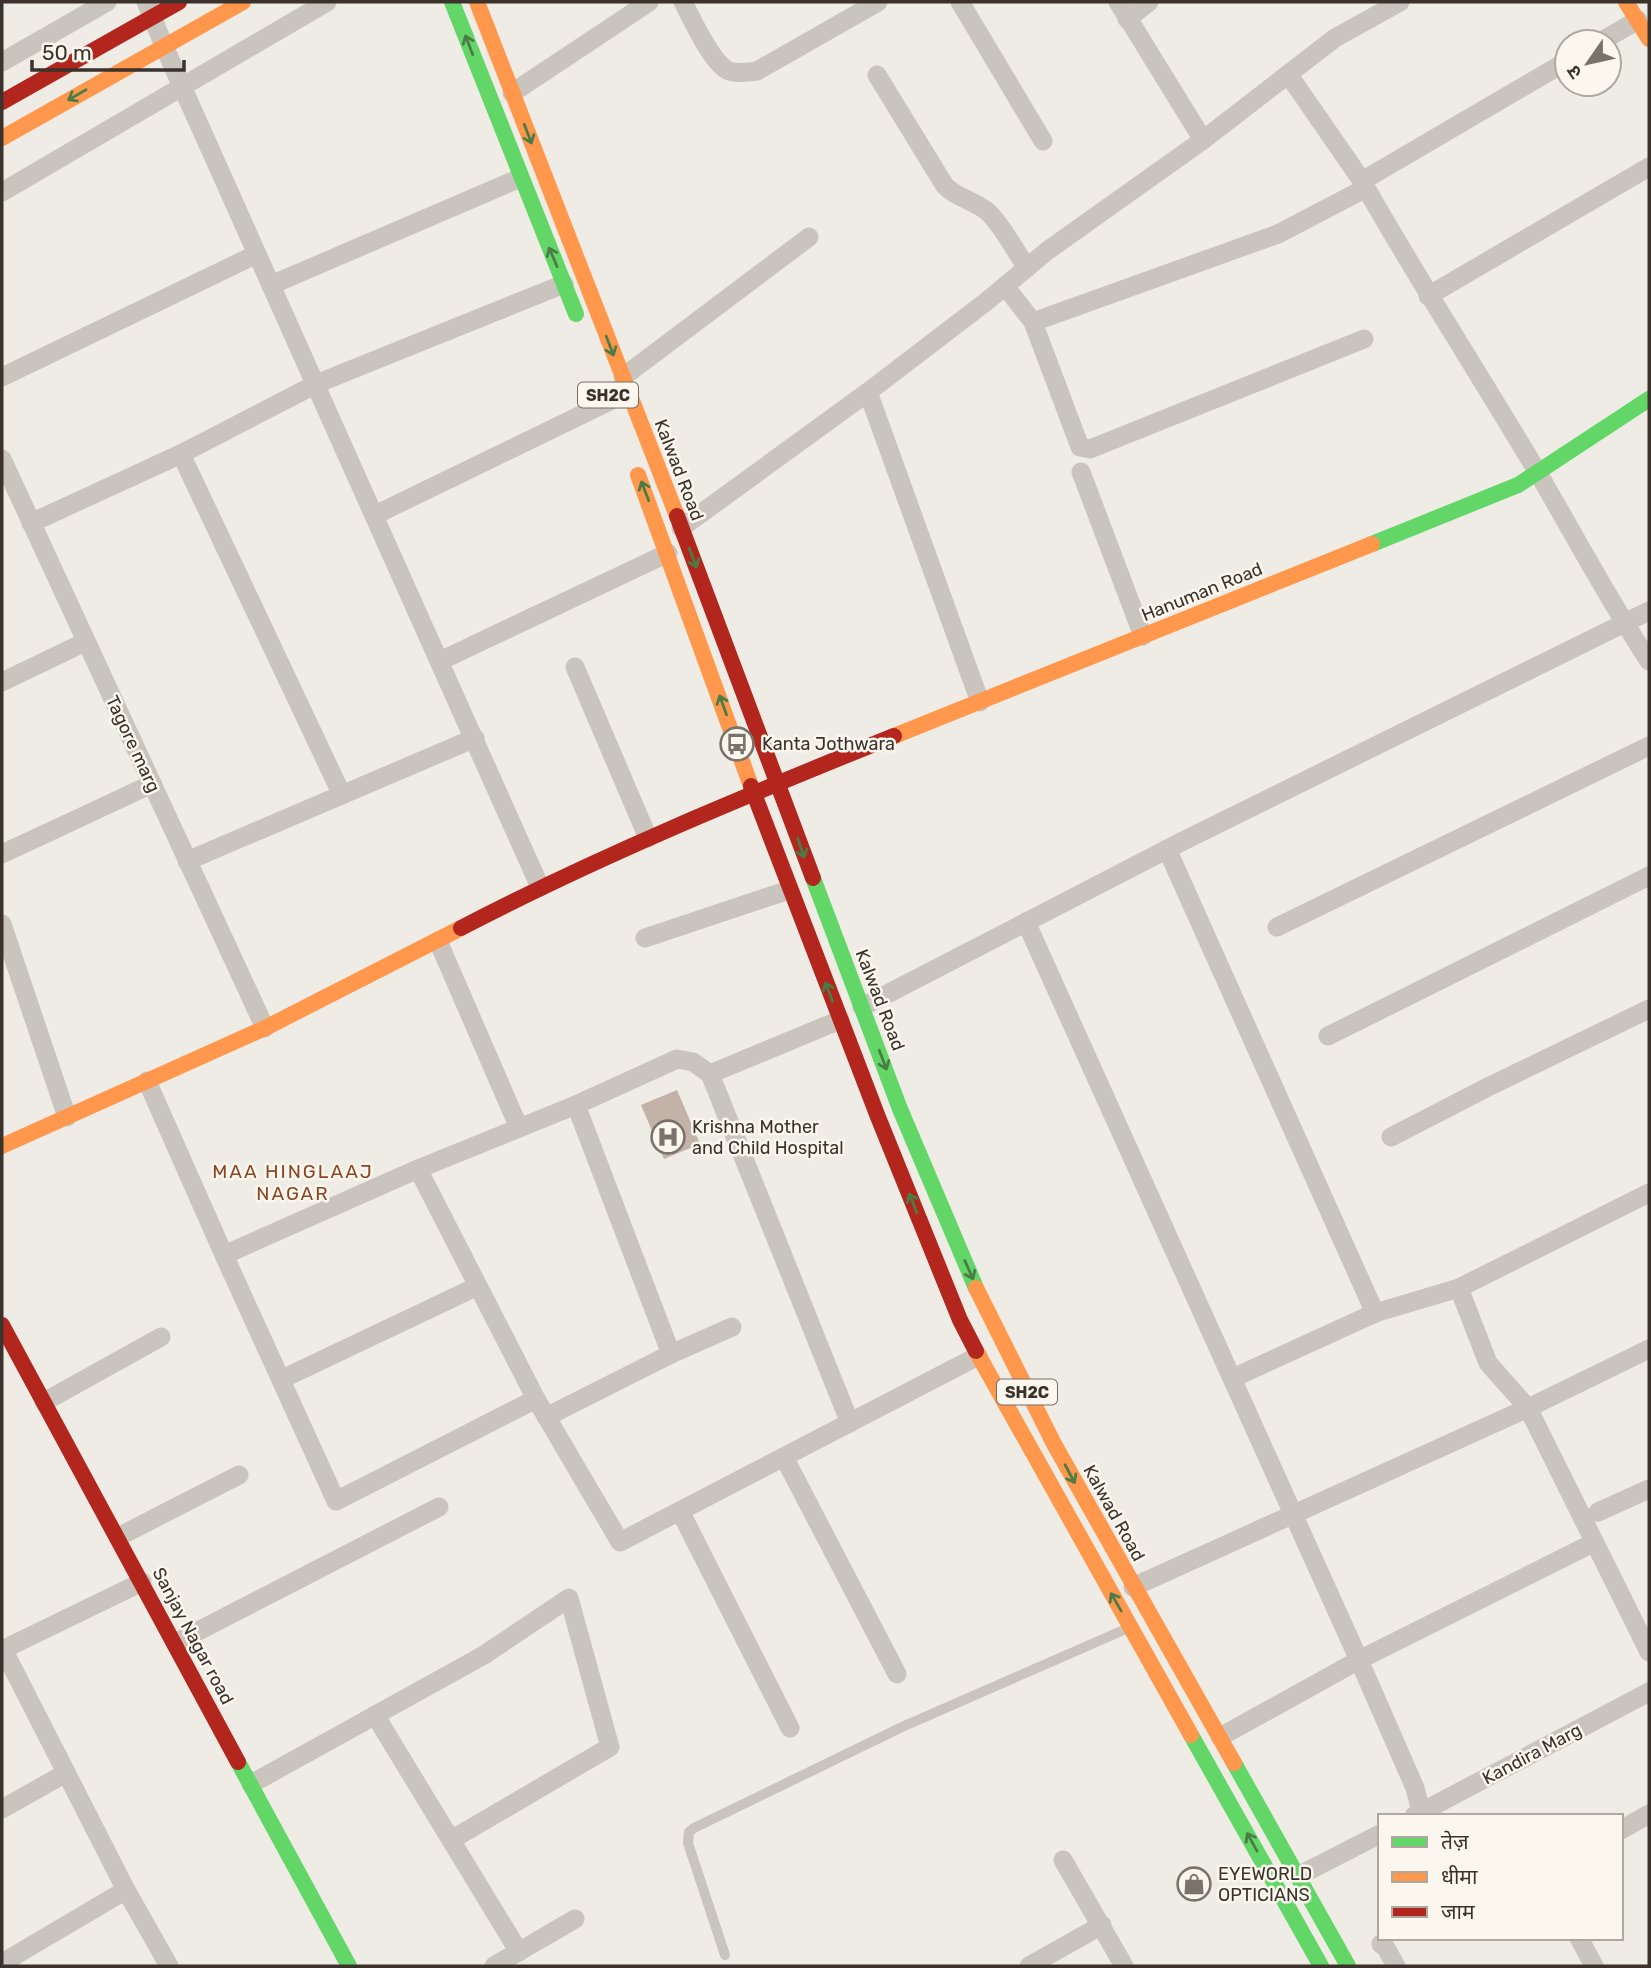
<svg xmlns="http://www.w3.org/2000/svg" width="1651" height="1968" font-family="Rubik,'Noto Sans Devanagari',sans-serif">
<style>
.building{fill:#c2b2a7}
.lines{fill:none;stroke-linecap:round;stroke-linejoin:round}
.lane{stroke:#c9c4bd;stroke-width:10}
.street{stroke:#c9c4bd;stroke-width:19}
.fast{stroke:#63d668;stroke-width:16}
.slow{stroke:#ff974d;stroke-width:16}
.jam{stroke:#b3261e;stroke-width:16}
.oneway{stroke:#4c7c46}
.labels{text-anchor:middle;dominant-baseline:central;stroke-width:5;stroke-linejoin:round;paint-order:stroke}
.shield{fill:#fbf6ee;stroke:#746d66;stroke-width:2}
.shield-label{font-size:16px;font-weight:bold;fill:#3a322b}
.street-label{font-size:18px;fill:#3a322b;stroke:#fbf6ee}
.poi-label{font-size:18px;fill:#3a322b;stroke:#fbf6ee;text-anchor:start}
.neighbourhood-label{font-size:19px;letter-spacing:2px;fill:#894724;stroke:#fbf6ee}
</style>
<rect width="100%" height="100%" fill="#efece5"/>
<path class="building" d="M677 1090 700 1144 664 1159 641 1105Z"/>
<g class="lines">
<path class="lane" d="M725 1955 688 1843 689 1832 694 1828 902 1727 1126 1629"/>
<g class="street">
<path d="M146 2 164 46 540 887"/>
<path d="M683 2C692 19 712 64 729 71 738 74 748 72 757 71L878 2"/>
<path d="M960 2 1043 141"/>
<path d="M1118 2 1203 140"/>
<path d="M1127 19 1149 2"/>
<path d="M1600 42 1638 20"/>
<path d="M1567 61 1362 181C1418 280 1480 375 1538 473 1575 536 1609 601 1649 661"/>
<path d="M2 62 107 2"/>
<path d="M1288 74 1362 181"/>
<path d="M877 75 945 186C957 198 975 201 988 212 1002 225 1016 252 1027 268"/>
<path d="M512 93 649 2"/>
<path d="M2 192 327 2"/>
<path d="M271 285 520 178"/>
<path d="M1005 286 1033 322 1278 234 1366 188"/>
<path d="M1428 296 1649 167"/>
<path d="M1033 322 1080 447 1090 449 1364 339"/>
<path d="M2 377 257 254"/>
<path d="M623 377 809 237"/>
<path d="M868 392 980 702"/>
<path d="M181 454 342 795"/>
<path d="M2 459 265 1028"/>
<path d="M1081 472 1143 636"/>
<path d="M375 515 610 401"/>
<path d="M31 523 181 454 316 384 564 284"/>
<path d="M681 528 868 392 987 301 1047 251 1203 140 1335 38 1400 2"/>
<path d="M440 661 668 553"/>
<path d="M575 667 648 838"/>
<path d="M2 682 85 642"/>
<path d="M1167 849 1375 1313"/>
<path d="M2 854 152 784"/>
<path d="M187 861 475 738"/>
<path d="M1026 922 1359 1660 1415 1788 1421 1812"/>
<path d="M2 924 67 1117"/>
<path d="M1277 927 1649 746"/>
<path d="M645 938 789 890"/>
<path d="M438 941 519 1128"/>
<path d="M862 1007 1183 841 1649 611"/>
<path d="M1328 1036 1649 876"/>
<path d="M710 1074 840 1020"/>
<path d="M147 1081 224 1255 418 1169 576 1105 677 1059 693 1062 710 1074 850 1423"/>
<path d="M576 1105 671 1354"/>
<path d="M1391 1137 1488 1087 1649 1009"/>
<path d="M418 1169 536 1399 620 1542 978 1356"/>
<path d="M224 1255 336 1501 536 1399"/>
<path d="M1459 1288 1488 1363 1528 1408 1649 1652"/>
<path d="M1233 1378 1375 1313 1459 1288 1649 1193"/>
<path d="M282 1379 478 1286"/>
<path d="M44 1402 161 1337"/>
<path d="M546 1417 671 1354 732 1327"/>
<path d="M784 1457 897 1674"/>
<path d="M680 1511 790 1728"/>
<path d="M1598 1512 1649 1489"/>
<path d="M118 1537 239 1475"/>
<path d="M1133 1587 1528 1408 1649 1349"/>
<path d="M175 1643 439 1507"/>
<path d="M3 1649 126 1890 169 1966"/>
<path d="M2 1650 142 1582"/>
<path d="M375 1715 519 1952"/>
<path d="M1220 1737 1359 1660 1593 1543"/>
<path d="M251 1784 484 1655 569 1598 610 1747 451 1840"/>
<path d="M2 1809 66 1773"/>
<path d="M1414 1816 1649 1692"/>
<path d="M1621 1830 1649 1814"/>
<path d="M1063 1860 1124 1966"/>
<path d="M1298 1876 1380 1834"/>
<path d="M1579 1938 1594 1966"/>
<path d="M1381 1944 1386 1948 1396 1966"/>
<path d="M2 1963 126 1890"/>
<path d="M494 1966 575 1919"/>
<path d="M1029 1966 1102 1925"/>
</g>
<g class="fast">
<path d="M452 2 576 314"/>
<path d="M1372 544 1518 485 1649 399"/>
<path d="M813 878 900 1109 976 1288"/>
<path d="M1191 1735 1321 1966"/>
<path d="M238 1762 349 1966"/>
<path d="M1234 1763 1348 1966"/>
</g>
<g class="slow">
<path d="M477 2 677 516"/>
<path d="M1626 2 1649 39"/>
<path d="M2 138 243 2"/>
<path d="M638 475 751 786"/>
<path d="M894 736 1372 544"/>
<path d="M2 1146 265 1028 461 928"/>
<path d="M976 1288 1054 1444 1234 1763"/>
<path d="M976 1351 1191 1735"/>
</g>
<g class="jam">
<path d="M2 102 179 2"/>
<path d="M677 516 813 878"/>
<path d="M751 786 878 1117 960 1320 976 1351"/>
<path d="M461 928C601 855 748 795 894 736"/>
<path d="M2 1325 238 1762"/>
</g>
</g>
<defs><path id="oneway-shaft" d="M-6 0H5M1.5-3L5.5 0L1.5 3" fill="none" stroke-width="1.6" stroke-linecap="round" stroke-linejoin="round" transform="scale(1.75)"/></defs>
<g class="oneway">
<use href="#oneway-shaft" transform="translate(469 45) rotate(-111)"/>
<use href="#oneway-shaft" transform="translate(77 95) rotate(150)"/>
<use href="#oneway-shaft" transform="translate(528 134) rotate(69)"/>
<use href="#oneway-shaft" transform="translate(553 257) rotate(-113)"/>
<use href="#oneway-shaft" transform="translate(610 346) rotate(69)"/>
<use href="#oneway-shaft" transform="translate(645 491) rotate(-111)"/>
<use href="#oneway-shaft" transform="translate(693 558) rotate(69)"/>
<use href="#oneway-shaft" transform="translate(723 705) rotate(-110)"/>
<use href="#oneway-shaft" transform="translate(801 848) rotate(71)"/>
<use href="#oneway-shaft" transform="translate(829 992) rotate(-111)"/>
<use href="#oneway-shaft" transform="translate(883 1060) rotate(69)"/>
<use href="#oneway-shaft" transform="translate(913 1203) rotate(-112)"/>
<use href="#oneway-shaft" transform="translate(969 1270) rotate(66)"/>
<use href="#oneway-shaft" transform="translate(1070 1474) rotate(62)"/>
<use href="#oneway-shaft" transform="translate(1116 1602) rotate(-120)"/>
<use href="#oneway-shaft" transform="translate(1252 1842) rotate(-119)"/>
</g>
<defs>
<symbol id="bus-ring" viewBox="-11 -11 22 22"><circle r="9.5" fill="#fbf6ee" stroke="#79736c" stroke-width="1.5"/><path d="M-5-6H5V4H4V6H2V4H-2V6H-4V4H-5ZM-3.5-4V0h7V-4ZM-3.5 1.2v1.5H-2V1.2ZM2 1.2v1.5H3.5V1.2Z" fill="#79736c"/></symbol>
<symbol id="hospital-ring" viewBox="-11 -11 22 22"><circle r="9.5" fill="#fbf6ee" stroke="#79736c" stroke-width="1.5"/><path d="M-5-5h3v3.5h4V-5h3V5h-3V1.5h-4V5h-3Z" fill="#79736c"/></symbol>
<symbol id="shop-ring" viewBox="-11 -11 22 22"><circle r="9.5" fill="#fbf6ee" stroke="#79736c" stroke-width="1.5"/><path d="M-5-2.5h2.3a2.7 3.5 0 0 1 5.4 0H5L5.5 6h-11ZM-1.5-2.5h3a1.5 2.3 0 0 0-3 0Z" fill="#79736c"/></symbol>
</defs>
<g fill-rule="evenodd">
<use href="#bus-ring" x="718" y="725" width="38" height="38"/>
<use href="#hospital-ring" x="649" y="1118" width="38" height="38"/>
<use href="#shop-ring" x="1175" y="1865" width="38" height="38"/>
</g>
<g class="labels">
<g class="shield">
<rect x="578" y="382.5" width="60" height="25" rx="5"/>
<rect x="997" y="1379.5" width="60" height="25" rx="5"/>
</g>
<g class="shield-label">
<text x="608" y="395">SH2C</text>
<text x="1027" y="1392">SH2C</text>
</g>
<g class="street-label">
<text transform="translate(679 470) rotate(69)">Kalwad Road</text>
<text transform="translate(1202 592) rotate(-22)">Hanuman Road</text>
<text transform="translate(133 744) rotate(65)">Tagore marg</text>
<text transform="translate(880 1000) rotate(69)">Kalwad Road</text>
<text transform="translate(1114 1513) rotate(61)">Kalwad Road</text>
<text transform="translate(193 1636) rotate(62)">Sanjay Nagar road</text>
<text transform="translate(1532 1754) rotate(-28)">Kandira Marg</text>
</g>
<g class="poi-label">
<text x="762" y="744">Kanta Jothwara</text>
<text x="692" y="1127">Krishna Mother<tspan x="692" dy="21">and Child Hospital</tspan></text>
<text x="1218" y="1874">EYEWORLD<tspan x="1218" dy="21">OPTICIANS</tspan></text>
</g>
<g class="neighbourhood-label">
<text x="293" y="1171">MAA HINGLAAJ<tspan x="293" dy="22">NAGAR</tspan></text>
</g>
</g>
<rect width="1651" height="1968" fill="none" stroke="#3a322b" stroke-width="7"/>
<rect x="1378" y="1814" width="245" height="126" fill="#fbf6ee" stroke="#aea8a0" stroke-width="2"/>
<rect x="1392" y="1837" width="35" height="10" fill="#63d668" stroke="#aea8a0" stroke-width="2"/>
<text x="1441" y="1849" font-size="21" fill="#3a322b">तेज़</text>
<rect x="1392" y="1872" width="35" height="10" fill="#ff974d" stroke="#aea8a0" stroke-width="2"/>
<text x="1441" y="1884" font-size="21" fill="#3a322b">धीमा</text>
<rect x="1392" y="1907" width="35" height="10" fill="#b3261e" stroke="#aea8a0" stroke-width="2"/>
<text x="1441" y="1919" font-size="21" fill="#3a322b">जाम</text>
<g transform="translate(1588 63) rotate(236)"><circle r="33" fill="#fbf6ee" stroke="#aea8a0" stroke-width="2"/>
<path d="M0-5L12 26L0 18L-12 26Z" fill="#79736c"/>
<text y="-10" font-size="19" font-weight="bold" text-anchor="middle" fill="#3a322b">उ</text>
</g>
<path d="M32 60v10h152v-10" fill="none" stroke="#3a322b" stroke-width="3.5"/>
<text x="42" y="60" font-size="21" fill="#3a322b" stroke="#fbf6ee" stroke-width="5" paint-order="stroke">50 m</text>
</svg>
